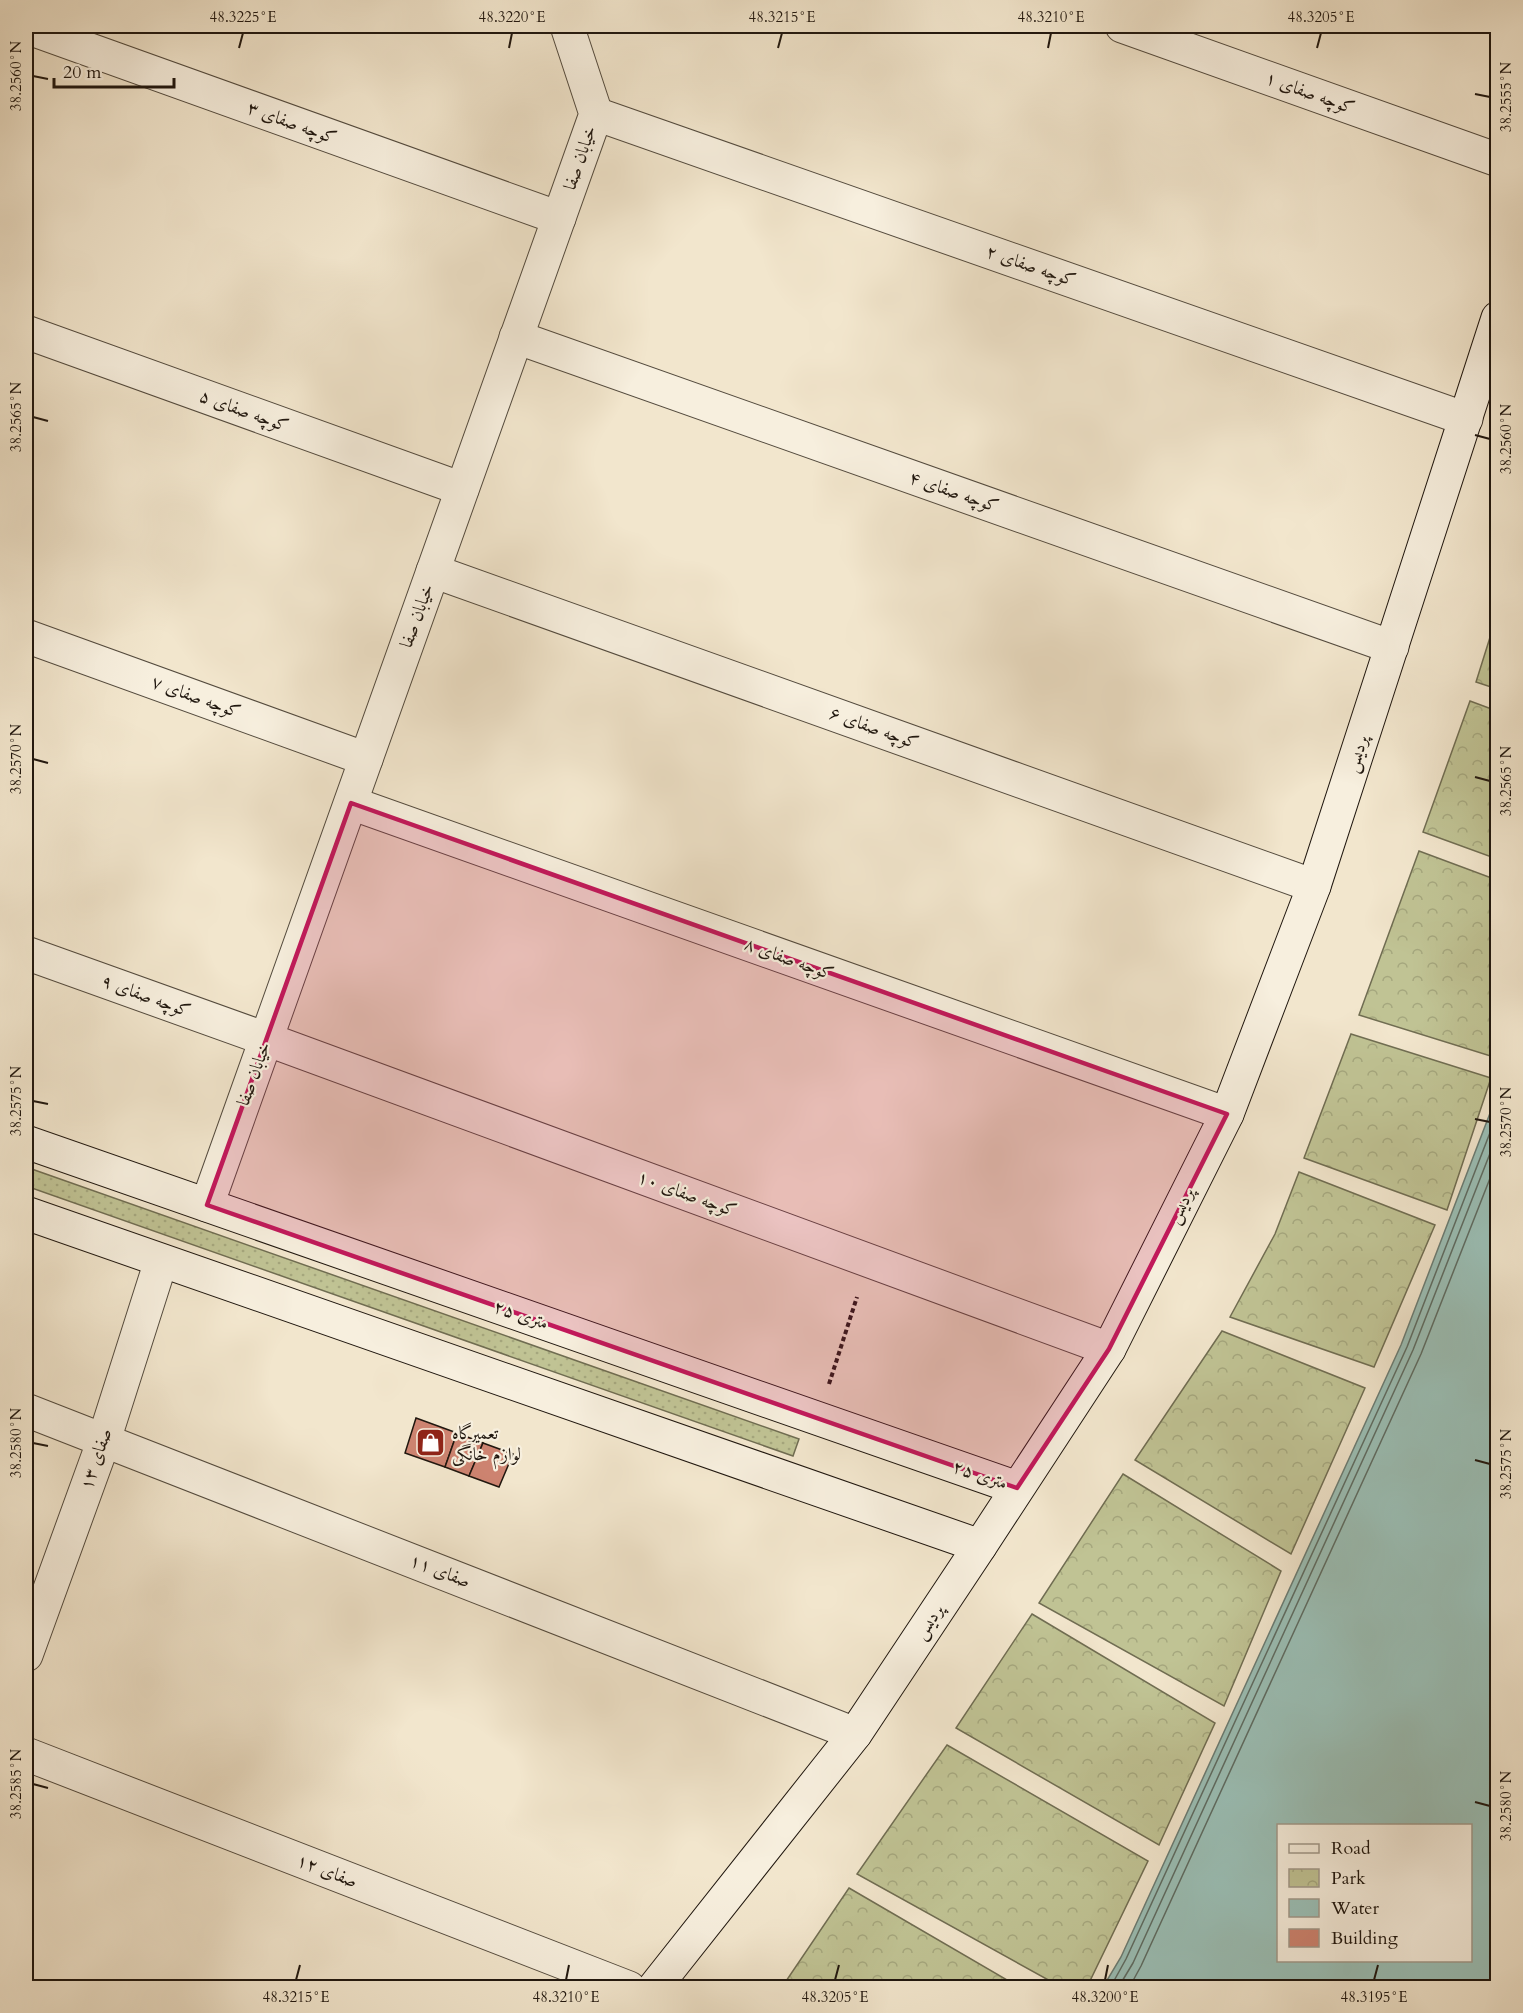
<svg xmlns="http://www.w3.org/2000/svg" width="1523" height="2013" font-family="Cardo,Amiri,serif">
<style>
.grass{fill:url(#grass-dots);stroke:#706d52;stroke-width:1.5}
.park{fill:url(#park-crowns);stroke:#706d52;stroke-width:1.5}
.water{fill:#9bc0b7;stroke:#6a7c74;stroke-width:1.5;fill-rule:evenodd}
.lines{fill:none;stroke-linecap:round;stroke-linejoin:round}
.shore{stroke:#5e6c63;stroke-width:1.5}
.building{fill:#cd8370;stroke:#20170f;stroke-width:1.5}
.street-casing{stroke:#544b3e;stroke-width:35}
.secondary-casing{stroke:#20170f;stroke-width:35}
.path{stroke:#20170f;stroke-width:4;stroke-dasharray:4.5 3;stroke-linecap:butt}
.street{stroke:#f7efde;stroke-width:33}
.secondary{stroke:#f7efde;stroke-width:33}
.marked{fill:#c2185b;fill-opacity:0.2;stroke:#c2185b;stroke-width:4.5;stroke-linejoin:round}
.ticks{fill:none;stroke:#20170f;stroke-width:2}
.labels{text-anchor:middle;dominant-baseline:central;stroke-width:4.5;stroke-linejoin:round;paint-order:stroke}
.street-label{font-size:18px;fill:#20170f;stroke:#f7efde}
.poi-label{font-size:18px;fill:#20170f;stroke:#f7efde;text-anchor:start}
.neatline{fill:none;stroke:#20170f;stroke-width:2}
.ticks-label{font-size:15px;text-anchor:middle;fill:#20170f}
</style>
<defs>
<pattern id="grass-dots" width="8" height="8" patternUnits="userSpaceOnUse" patternTransform="scale(1.5)"><rect width="8" height="8" fill="#c0c394"/><path d="M2 2h.1M6 6h.1" fill="none" stroke="#a5a77e" stroke-width="1.8" stroke-linecap="round"/></pattern>
<pattern id="park-crowns" width="20" height="18" patternUnits="userSpaceOnUse" patternTransform="scale(1.5)"><rect width="20" height="18" fill="#c0c394"/><path d="M2 6a3 3 0 1 1 6 0M12 15a3 3 0 1 1 6 0" fill="none" stroke="#a5a77e"/></pattern>
</defs>
<rect width="100%" height="100%" fill="#f2e6cd"/>
<filter id="stains"><feTurbulence type="fractalNoise" baseFrequency=".00333" numOctaves="4"/><feColorMatrix values="0 0 0 0 .2 0 0 0 0 .09 0 0 0 0 .02 0 0 0 .5 -.17"/></filter>
<radialGradient id="worn" r=".72"><stop offset=".6" stop-color="#630" stop-opacity="0"/><stop offset="1" stop-color="#630" stop-opacity=".3"/></radialGradient>
<path class="grass" d="M26 1167 799 1439 793 1456 26 1186Z"/>
<g class="park">
<path d="M1497 615V689L1476 682Z"/>
<path d="M1470 701 1497 711V859L1423 832Z"/>
<path d="M1419 851 1497 880V1058L1359 1015Z"/>
<path d="M1351 1034 1491 1078 1447 1210 1304 1158Z"/>
<path d="M1299 1172 1435 1225 1374 1367 1230 1317 1275 1234Z"/>
<path d="M1222 1331 1365 1388 1291 1554 1135 1460Z"/>
<path d="M1123 1474 1281 1571 1224 1706 1039 1603Z"/>
<path d="M1032 1614 1215 1723 1159 1845 956 1728Z"/>
<path d="M947 1745 1148 1861 1087 1987H1061L857 1874Z"/>
<path d="M849 1888 1019 1987H782Z"/>
</g>
<path class="water" d="M1497 1095V1987H1103L1121 1957 1401 1345ZM1278 1826H1470V1960H1278Z"/>
<g class="lines">
<g class="shore">
<path d="M1110 1988 1126 1959 1407 1347 1498 1112"/>
<path d="M1118 1988 1133 1963 1413 1350 1498 1133"/>
<path d="M1129 1988 1141 1966 1421 1354 1498 1158"/>
</g>
</g>
<g class="building">
<path d="M416 1418 457 1433 445 1467 405 1453Z"/>
<path d="M457 1433 483 1443 469 1476 445 1467Z"/>
<path d="M483 1443 513 1454 499 1487 469 1476Z"/>
</g>
<g class="lines">
<defs>
<g id="street">
<path d="M1122 26 1498 160"/>
<path d="M26 27 559 218"/>
<path d="M596 114 1466 419"/>
<path d="M26 332 462 489"/>
<path d="M516 337 1392 647"/>
<path d="M433 571 1314 886"/>
<path d="M26 636 366 759"/>
<path d="M351 803 1227 1114"/>
<path d="M26 953 266 1039 1109 1349"/>
<path d="M207 1205 596 114 567 26"/>
<path d="M26 1410 855 1734"/>
<path d="M26 1655 104 1440 161 1261"/>
<path d="M26 1754 629 1988"/>
</g>
<g id="secondary">
<path d="M26 1142 1017 1488"/>
<path d="M26 1213 980 1546"/>
<path d="M654 1988 855 1734 980 1546 1109 1349 1227 1114 1314 886 1498 318"/>
</g>
</defs>
<use href="#street" class="street-casing"/>
<use href="#secondary" class="secondary-casing"/>
<path class="path" d="M829 1384 857 1297"/>
<use href="#street" class="street"/>
<use href="#secondary" class="secondary"/>
</g>
<path class="marked" d="M351 803 1227 1114 1109 1349 1017 1488 207 1205Z"/>
<path class="ticks" d="M239 48 243 33M509 48 512 33M778 48 782 33M1048 48 1051 33M1317 48 1321 33M33 76 48 79M1475 94 1490 97M33 417 48 421M1475 435 1490 439M33 759 48 763M1475 777 1490 781M33 1101 48 1104M1475 1119 1490 1122M33 1443 48 1446M1475 1460 1490 1464M33 1784 48 1788M1475 1802 1490 1806M296 1980 300 1965M566 1980 569 1965M835 1980 839 1965M1105 1980 1108 1965M1374 1980 1378 1965"/>
<defs>
<symbol id="shop-square" viewBox="-11 -11 22 22"><rect x="-9" y="-9" width="18" height="18" rx="4" fill="#8f2418" stroke="#f7efde"/><path d="M-5-2.5h2.3a2.7 3.5 0 0 1 5.4 0H5L5.5 6h-11ZM-1.5-2.5h3a1.5 2.3 0 0 0-3 0Z" fill="#fff"/></symbol>
</defs>
<g fill-rule="evenodd">
<use href="#shop-square" x="414" y="1426" width="33" height="33"/>
</g>
<g class="labels">
<g class="street-label">
<text transform="translate(1310 93) rotate(20)">کوچه صفای ۱</text>
<text transform="translate(292 123) rotate(20)">کوچه صفای ۳</text>
<text transform="translate(580 158) rotate(-71)">خیابان صفا</text>
<text transform="translate(1031 266) rotate(19)">کوچه صفای ۲</text>
<text transform="translate(244 411) rotate(20)">کوچه صفای ۵</text>
<text transform="translate(954 492) rotate(19)">کوچه صفای ۴</text>
<text transform="translate(417 616) rotate(-70)">خیابان صفا</text>
<text transform="translate(196 697) rotate(20)">کوچه صفای ۷</text>
<text transform="translate(874 728) rotate(20)">کوچه صفای ۶</text>
<text transform="translate(1357 754) rotate(-72)">پردیس</text>
<text transform="translate(789 959) rotate(20)">کوچه صفای ۸</text>
<text transform="translate(146 996) rotate(20)">کوچه صفای ۹</text>
<text transform="translate(254 1074) rotate(-70)">خیابان صفا</text>
<text transform="translate(687 1194) rotate(20)">کوچه صفای ۱۰</text>
<text transform="translate(1181 1206) rotate(-63)">پردیس</text>
<text transform="translate(521 1315) rotate(19)">۲۵ متری</text>
<text transform="translate(96 1459) rotate(-71)">صفای ۱۳</text>
<text transform="translate(980 1475) rotate(19)">۲۵ متری</text>
<text transform="translate(440 1571) rotate(21)">صفای ۱۱</text>
<text transform="translate(929 1622) rotate(-56)">پردیس</text>
<text transform="translate(327 1871) rotate(21)">صفای ۱۲</text>
</g>
<g class="poi-label">
<text x="452" y="1433">تعمیرگاه<tspan x="452" dy="21">لوازم خانگی</tspan></text>
</g>
</g>
<rect width="1523" height="2013" fill="none" stroke="#f2e6cd" stroke-width="66"/>
<rect x="1277" y="1824" width="195" height="138" fill="#f7efde" stroke="#a1998b" stroke-width="1.5"/>
<rect x="1289" y="1844" width="30" height="9" fill="#f7efde" stroke="#a1998b" stroke-width="1.5"/>
<text x="1331" y="1854" font-size="18" fill="#20170f">Road</text>
<rect x="1289" y="1869" width="30" height="18" fill="url(#park-crowns)" stroke="#a1998b" stroke-width="1.5"/>
<text x="1331" y="1884" font-size="18" fill="#20170f">Park</text>
<rect x="1289" y="1899" width="30" height="18" fill="#9bc0b7" stroke="#a1998b" stroke-width="1.5"/>
<text x="1331" y="1914" font-size="18" fill="#20170f">Water</text>
<rect x="1289" y="1929" width="30" height="18" fill="#cd8370" stroke="#a1998b" stroke-width="1.5"/>
<text x="1331" y="1944" font-size="18" fill="#20170f">Building</text>
<path d="M54 78v9h120v-9" fill="none" stroke="#20170f" stroke-width="3"/>
<text x="63" y="78" font-size="18" fill="#20170f" stroke="#f7efde" stroke-width="4.5" paint-order="stroke">20 m</text>
<rect x="33" y="33" width="1457" height="1947" class="neatline"/>
<g class="ticks-label">
<text x="243" y="22">48.3225°E</text>
<text x="512" y="22">48.3220°E</text>
<text x="782" y="22">48.3215°E</text>
<text x="1051" y="22">48.3210°E</text>
<text x="1321" y="22">48.3205°E</text>
<text transform="translate(16 76) rotate(-90)" y="5">38.2560°N</text>
<text transform="translate(1506 97) rotate(-90)" y="5">38.2555°N</text>
<text transform="translate(16 417) rotate(-90)" y="5">38.2565°N</text>
<text transform="translate(1506 439) rotate(-90)" y="5">38.2560°N</text>
<text transform="translate(16 759) rotate(-90)" y="5">38.2570°N</text>
<text transform="translate(1506 781) rotate(-90)" y="5">38.2565°N</text>
<text transform="translate(16 1101) rotate(-90)" y="5">38.2575°N</text>
<text transform="translate(1506 1122) rotate(-90)" y="5">38.2570°N</text>
<text transform="translate(16 1443) rotate(-90)" y="5">38.2580°N</text>
<text transform="translate(1506 1464) rotate(-90)" y="5">38.2575°N</text>
<text transform="translate(16 1784) rotate(-90)" y="5">38.2585°N</text>
<text transform="translate(1506 1806) rotate(-90)" y="5">38.2580°N</text>
<text x="296" y="2002">48.3215°E</text>
<text x="566" y="2002">48.3210°E</text>
<text x="835" y="2002">48.3205°E</text>
<text x="1105" y="2002">48.3200°E</text>
<text x="1374" y="2002">48.3195°E</text>
</g>
<rect width="100%" height="100%" filter="url(#stains)"/>
<rect width="100%" height="100%" fill="url(#worn)"/>
</svg>
